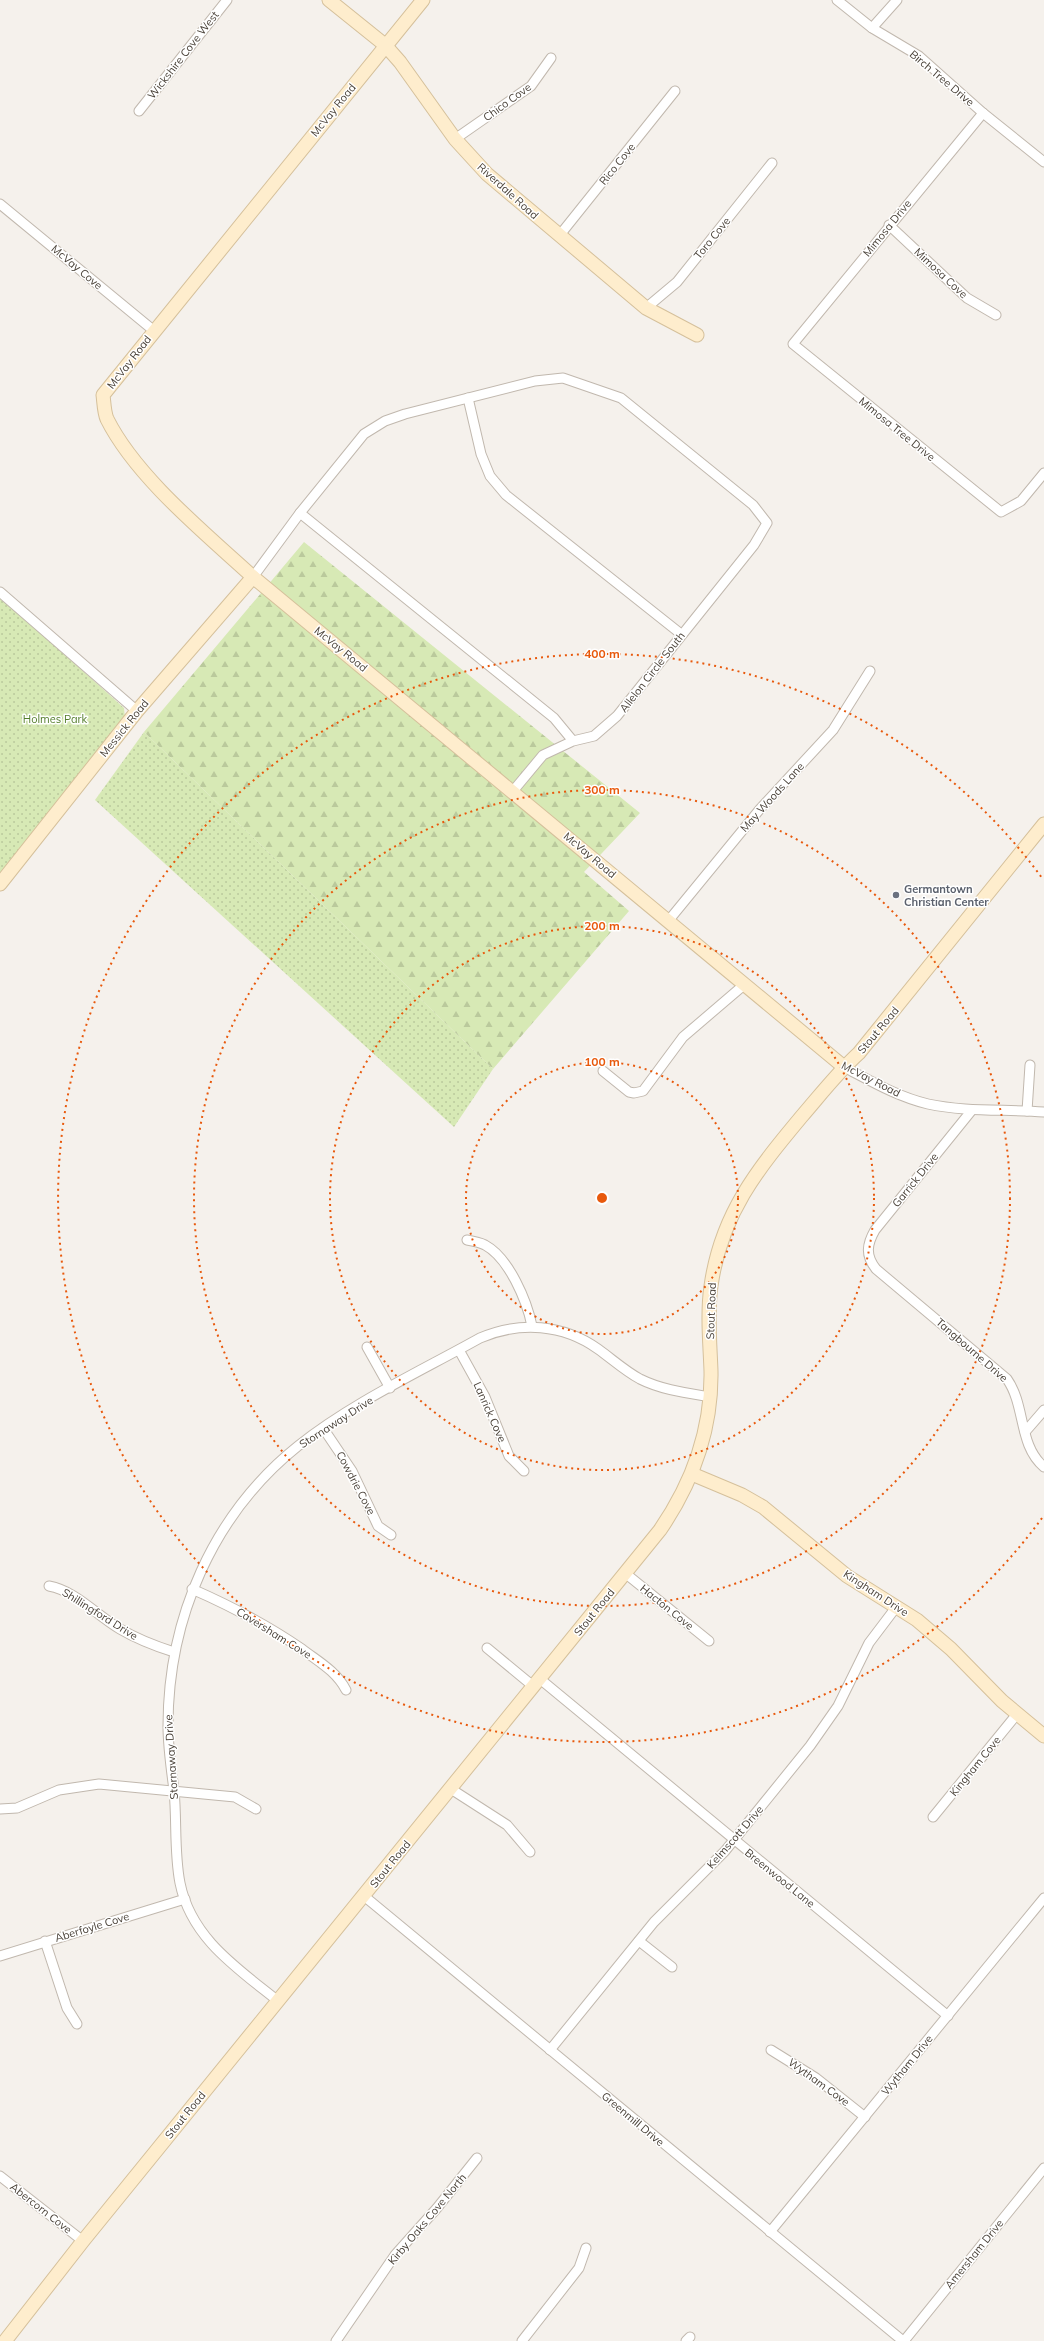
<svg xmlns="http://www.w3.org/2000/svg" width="1044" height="2341" font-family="Mulish,sans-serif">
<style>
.grass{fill:url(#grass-dots)}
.forest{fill:url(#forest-firs)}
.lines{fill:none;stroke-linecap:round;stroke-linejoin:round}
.street-casing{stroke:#c1b8ae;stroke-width:11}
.secondary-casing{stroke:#d5c09b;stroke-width:15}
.street{stroke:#fff;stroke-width:9}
.secondary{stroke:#feedcd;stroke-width:13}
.ring{fill:none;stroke:#e8590c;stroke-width:2;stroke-dasharray:2 4}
.worship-dot{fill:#6b7280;stroke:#fff;stroke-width:1.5}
.labels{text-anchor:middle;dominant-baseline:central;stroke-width:3;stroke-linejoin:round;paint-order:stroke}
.street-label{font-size:11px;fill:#4a4239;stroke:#fff}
.park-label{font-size:11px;fill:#537d2b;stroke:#fff}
.worship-label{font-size:11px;font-weight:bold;fill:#5b616d;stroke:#fff;text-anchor:start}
.centre{fill:#e8590c;stroke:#fff;stroke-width:2}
.ring-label{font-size:12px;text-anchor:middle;font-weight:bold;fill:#e8590c;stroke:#fff;stroke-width:3;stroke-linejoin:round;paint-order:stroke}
</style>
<defs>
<pattern id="grass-dots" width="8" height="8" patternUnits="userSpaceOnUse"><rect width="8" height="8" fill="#d7e9b5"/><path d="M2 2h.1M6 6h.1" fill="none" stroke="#bac99c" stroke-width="1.8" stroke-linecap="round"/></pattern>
<pattern id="forest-firs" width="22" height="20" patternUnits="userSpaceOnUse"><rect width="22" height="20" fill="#d7e9b5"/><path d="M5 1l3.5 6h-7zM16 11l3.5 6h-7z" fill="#bac99c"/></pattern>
</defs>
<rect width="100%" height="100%" fill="#f5f1ec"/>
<g class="grass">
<path d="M0 596 124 708 125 719 0 875Z"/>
<path d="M144 732 493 1069 454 1127 95 800Z"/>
</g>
<path class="forest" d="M304 542 640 813 584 872 629 911 493 1069 144 732Z"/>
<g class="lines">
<defs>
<g id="street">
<path d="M837 0 872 28 919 56 983 113 1044 162"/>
<path d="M872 28 897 0"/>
<path d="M139 111 227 0"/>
<path d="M983 113 793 344 1001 512 1021 501 1044 473"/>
<path d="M455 139 531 86 551 58"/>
<path d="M0 204 153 330"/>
<path d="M889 225 967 298 996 315"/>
<path d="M559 236 675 91"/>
<path d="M646 308 677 282 772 163"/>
<path d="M468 398 481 454 490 476 506 495 681 634"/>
<path d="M253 577 300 513"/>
<path d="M0 592 137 711"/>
<path d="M513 791 543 755 573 741 594 736 617 716 754 545 767 523 753 505 621 398 563 378 535 381 405 414 385 421 364 434 300 513 554 718 573 741"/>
<path d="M669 920 760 809 833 730 870 671"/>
<path d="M844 1067C871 1081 898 1097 928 1104 966 1112 1005 1109 1044 1112"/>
<path d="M603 1071 629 1092 634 1093 643 1091 683 1037 745 984"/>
<path d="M972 1110 875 1230C867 1244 865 1255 876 1269L1007 1379C1026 1406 1018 1445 1044 1467"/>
<path d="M1027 1111 1030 1065"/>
<path d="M467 1240C473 1241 479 1242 485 1245 509 1258 527 1301 532 1326"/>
<path d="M367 1347 390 1388"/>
<path d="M459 1350 485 1397 509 1456 524 1471"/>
<path d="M323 1428 352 1471 378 1526 391 1535"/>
<path d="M1025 1432 1044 1410"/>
<path d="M625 1573 709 1641"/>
<path d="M49 1586C76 1591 96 1615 120 1629 137 1639 155 1646 174 1652"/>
<path d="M192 1589C231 1606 267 1625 302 1649 319 1662 336 1671 346 1690"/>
<path d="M487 1648 533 1686"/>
<path d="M540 1679 948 2016"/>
<path d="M451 1789 507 1825 530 1852"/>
<path d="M0 1809 17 1808 59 1790 99 1784 235 1797 256 1809"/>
<path d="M933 1817 1017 1714"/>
<path d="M364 1896 903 2341"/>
<path d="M45 1941 67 2008 77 2024"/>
<path d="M639 1941 672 1967"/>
<path d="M0 1956 185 1899"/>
<path d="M278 2001C237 1968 191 1938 180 1883 174 1853 177 1820 174 1790 171 1768 168 1747 168 1726 168 1618 213 1514 298 1446 352 1403 419 1372 480 1338 520 1321 563 1324 598 1349 612 1359 625 1371 640 1379 662 1390 687 1393 711 1397"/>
<path d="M550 2050 654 1922 725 1851 810 1746 838 1706 869 1643 897 1606"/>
<path d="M771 2050 816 2078 865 2117"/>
<path d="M0 2176 83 2241"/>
<path d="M770 2232 1044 1898"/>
<path d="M336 2341 395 2255 437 2208 477 2158"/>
<path d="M522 2341 579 2268 586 2248"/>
<path d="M686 2341 690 2337"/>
<path d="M904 2341 1044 2168"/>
</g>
<g id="secondary">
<path d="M329 0 385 45 400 62 455 139 487 174 646 308 697 335"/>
<path d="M423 0 103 395C104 402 104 412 107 419 136 477 205 533 253 577L844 1067"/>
<path d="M0 884 137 711 253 577"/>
<path d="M692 1474 742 1495 763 1507 847 1576 917 1620 951 1649 1002 1701 1044 1736"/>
<path d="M5 2341 83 2241 660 1530C693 1482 712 1430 711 1371 710 1343 707 1314 711 1286 721 1214 757 1170 802 1116 821 1094 838 1072 859 1053L1044 824"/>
</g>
</defs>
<use href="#street" class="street-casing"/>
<use href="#secondary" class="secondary-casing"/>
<use href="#street" class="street"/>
<use href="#secondary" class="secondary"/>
</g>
<g class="ring">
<circle cx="602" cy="1198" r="136"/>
<circle cx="602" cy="1198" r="272"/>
<circle cx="602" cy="1198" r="408"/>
<path d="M1042 1518A544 544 0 1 1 1042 878"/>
</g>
<circle class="worship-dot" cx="896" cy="895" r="4"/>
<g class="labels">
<g class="street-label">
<text transform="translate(183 55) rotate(-52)">Wickshire Cove West</text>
<text transform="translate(942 78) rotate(40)">Birch Tree Drive</text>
<text transform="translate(507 102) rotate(-36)">Chico Cove</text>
<text transform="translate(333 110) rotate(-51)">McVay Road</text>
<text transform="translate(617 164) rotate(-51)">Rico Cove</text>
<text transform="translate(508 191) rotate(42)">Riverdale Road</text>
<text transform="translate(887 228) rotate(-51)">Mimosa Drive</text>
<text transform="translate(712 238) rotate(-51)">Toro Cove</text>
<text transform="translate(77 267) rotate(40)">McVay Cove</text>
<text transform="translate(941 273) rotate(43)">Mimosa Cove</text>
<text transform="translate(129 362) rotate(-52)">McVay Road</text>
<text transform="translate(897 429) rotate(39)">Mimosa Tree Drive</text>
<text transform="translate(341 649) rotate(39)">McVay Road</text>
<text transform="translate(652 672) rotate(-52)">Allelon Circle South</text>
<text transform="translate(124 728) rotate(-51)">Messick Road</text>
<text transform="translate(772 797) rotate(-48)">May Woods Lane</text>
<text transform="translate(590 855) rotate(40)">McVay Road</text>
<text transform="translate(878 1030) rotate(-50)">Stout Road</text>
<text transform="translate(871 1079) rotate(27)">McVay Road</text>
<text transform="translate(915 1180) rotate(-51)">Garrick Drive</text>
<text transform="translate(711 1311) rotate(-88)">Stout Road</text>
<text transform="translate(972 1350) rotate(41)">Tangbourne Drive</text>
<text transform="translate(490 1412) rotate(66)">Lanrick Cove</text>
<text transform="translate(336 1422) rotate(-33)">Stornaway Drive</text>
<text transform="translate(356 1483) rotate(62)">Cowdrie Cove</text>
<text transform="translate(876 1593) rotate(33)">Kingham Drive</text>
<text transform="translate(667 1607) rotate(39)">Hacton Cove</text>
<text transform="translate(594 1612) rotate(-51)">Stout Road</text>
<text transform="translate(100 1614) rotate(32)">Shillingford Drive</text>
<text transform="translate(274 1633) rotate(32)">Caversham Cove</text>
<text transform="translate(171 1757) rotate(-94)">Stornaway Drive</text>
<text transform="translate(975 1766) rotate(-51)">Kingham Cove</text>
<text transform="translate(735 1837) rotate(-49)">Kelmscott Drive</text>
<text transform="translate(390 1864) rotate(-51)">Stout Road</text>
<text transform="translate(780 1878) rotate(39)">Breenwood Lane</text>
<text transform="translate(92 1927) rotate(-17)">Aberfoyle Cove</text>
<text transform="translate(907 2065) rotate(-51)">Wytham Drive</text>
<text transform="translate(819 2082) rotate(36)">Wytham Cove</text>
<text transform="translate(185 2115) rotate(-51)">Stout Road</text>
<text transform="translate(633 2119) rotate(40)">Greenmill Drive</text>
<text transform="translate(41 2208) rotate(38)">Abercorn Cove</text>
<text transform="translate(427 2219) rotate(-50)">Kirby Oaks Cove North</text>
<text transform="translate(974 2254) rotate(-51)">Amersham Drive</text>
</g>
<g class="park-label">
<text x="55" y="719">Holmes Park</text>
</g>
<g class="worship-label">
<text x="904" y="889">Germantown<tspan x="904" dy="13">Christian Center</tspan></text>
</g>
</g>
<circle cx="602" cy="1198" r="6" class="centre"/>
<g class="ring-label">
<text x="602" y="658">400 m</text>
<text x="602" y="794">300 m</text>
<text x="602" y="930">200 m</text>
<text x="602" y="1066">100 m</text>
</g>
</svg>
